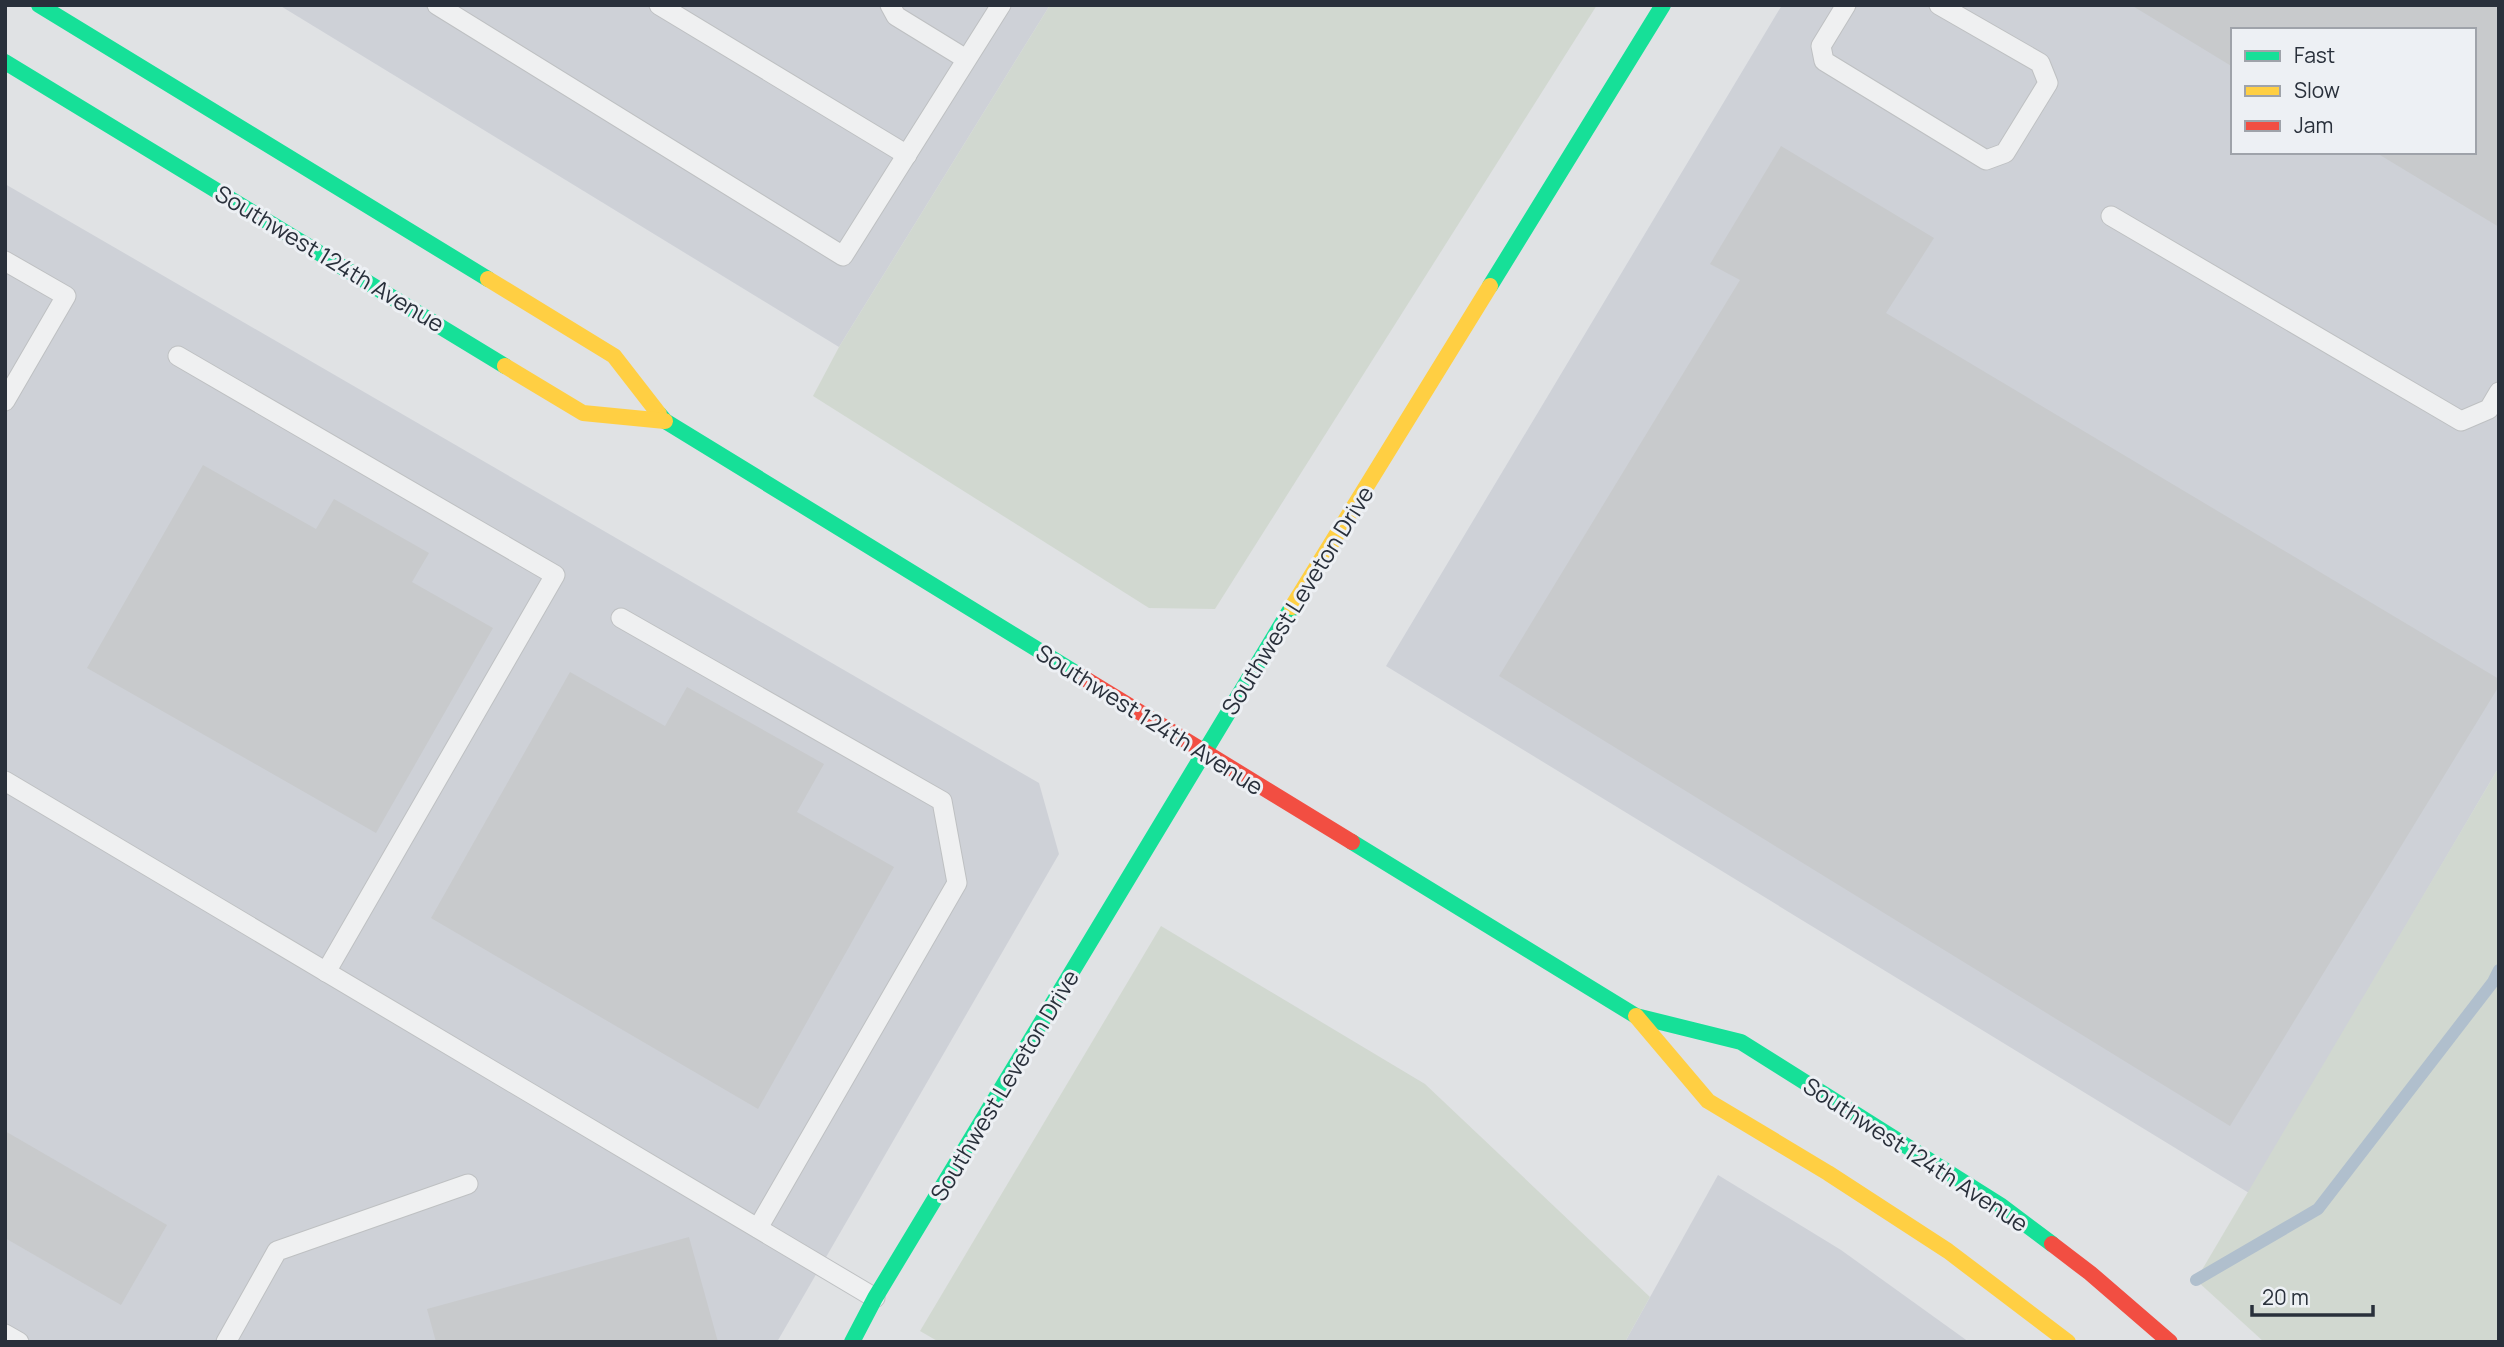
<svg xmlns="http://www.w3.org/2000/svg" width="2504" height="1347" font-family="Manrope,sans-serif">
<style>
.built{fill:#ced1d7;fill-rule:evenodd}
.green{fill:#d1d8d0}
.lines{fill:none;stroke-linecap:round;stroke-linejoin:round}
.stream{stroke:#b0bfcd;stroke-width:12}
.building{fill:#c8cacc}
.lane-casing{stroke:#bec0c2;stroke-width:21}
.lane{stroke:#eff0f1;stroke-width:19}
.fast{stroke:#16e098;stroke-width:16}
.slow{stroke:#ffcf43;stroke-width:16}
.jam{stroke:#f24e42;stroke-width:16}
.labels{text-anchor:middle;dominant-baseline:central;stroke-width:6;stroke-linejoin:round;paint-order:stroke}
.street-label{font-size:23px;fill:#29303b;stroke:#edf0f4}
</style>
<rect width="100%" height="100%" fill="#e0e2e4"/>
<g class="built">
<path d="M279 5H1050L839 347Z"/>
<path d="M1782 5H2499V767L2249 1193 1386 666ZM2233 30H2474V152H2233Z"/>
<path d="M5 184 1039 783 1059 854 777 1342H5Z"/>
<path d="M1718 1175 1841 1250 1969 1342H1625Z"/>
</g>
<g class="green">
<path d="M1050 5H1597L1215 609 1149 608 813 396 839 347Z"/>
<path d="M2499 767V1342H2264L2196 1280Z"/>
<path d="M1161 926 1425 1084 1650 1297 1625 1342H939L920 1331Z"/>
</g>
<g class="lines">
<path class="stream" d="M2196 1280 2318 1209 2493 982 2499 970"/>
</g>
<g class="building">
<path d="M2131 5H2499V227L2375 152H2474V30H2233V67Z"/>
<path d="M1781 146 1934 238 1886 313 2499 679V686L2230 1126 1499 676 1740 280 1710 264Z"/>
<path d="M203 465 316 529 334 499 429 553 412 582 493 628 376 833 87 668Z"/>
<path d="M570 672 665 726 687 687 824 764 797 812 894 867 758 1109 431 918Z"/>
<path d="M5 1131 167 1225 121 1305 5 1238Z"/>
<path d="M689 1237 718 1342H436L427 1309Z"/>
</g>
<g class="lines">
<defs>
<g id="lane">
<path d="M437 5 843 256 1001 5"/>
<path d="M659 5 907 155"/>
<path d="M890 5 896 16 966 59"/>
<path d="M1846 5 1821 46 1824 61 1986 160 2005 153 2048 83 2040 63 1939 5"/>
<path d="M2111 216 2461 421 2489 409 2499 392"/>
<path d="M5 261 66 296 5 401"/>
<path d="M178 356 555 575 326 972"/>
<path d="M621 618 942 801 957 883 758 1228"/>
<path d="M5 781 875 1298"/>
<path d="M5 1334 19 1342"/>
<path d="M226 1342 277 1251 468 1184"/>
</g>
</defs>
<use href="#lane" class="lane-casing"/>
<use href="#lane" class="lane"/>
<g class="fast">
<path d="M39 5 488 279"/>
<path d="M5 62 505 366"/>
<path d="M1490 286 1663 5"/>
<path d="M659 414 665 421 1079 675"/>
<path d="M1352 842 1636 1016 1741 1042 2000 1205 2052 1244"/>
<path d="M852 1342 875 1298 1292 607"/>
</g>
<g class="slow">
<path d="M488 279 614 356 659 414"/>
<path d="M505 366 583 413 665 421"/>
<path d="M1292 607 1490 286"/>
<path d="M1636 1016 1708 1101 1828 1173 1948 1251 2068 1342"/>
</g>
<g class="jam">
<path d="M1079 675 1352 842"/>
<path d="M2052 1244 2090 1273 2170 1342"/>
</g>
</g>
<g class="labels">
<g class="street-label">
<text transform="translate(330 258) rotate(31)">Southwest 124th Avenue</text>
<text transform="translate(1297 600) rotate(-58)">Southwest Leveton Drive</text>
<text transform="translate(1150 719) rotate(32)">Southwest 124th Avenue</text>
<text transform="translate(1004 1085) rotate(-59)">Southwest Leveton Drive</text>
<text transform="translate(1916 1154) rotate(33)">Southwest 124th Avenue</text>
</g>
</g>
<rect width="2504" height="1347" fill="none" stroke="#29303b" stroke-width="14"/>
<rect x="2231" y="28" width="245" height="126" fill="#edf0f4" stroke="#9fa3aa" stroke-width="2"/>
<rect x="2245" y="51" width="35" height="10" fill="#16e098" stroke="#9fa3aa" stroke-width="2"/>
<text x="2294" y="63" font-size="21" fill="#29303b">Fast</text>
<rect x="2245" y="86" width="35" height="10" fill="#ffcf43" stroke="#9fa3aa" stroke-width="2"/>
<text x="2294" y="98" font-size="21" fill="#29303b">Slow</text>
<rect x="2245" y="121" width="35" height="10" fill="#f24e42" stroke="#9fa3aa" stroke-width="2"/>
<text x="2294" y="133" font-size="21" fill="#29303b">Jam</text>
<path d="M2252 1305v10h121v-10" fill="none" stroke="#29303b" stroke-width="3.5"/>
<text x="2262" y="1305" font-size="21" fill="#29303b" stroke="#edf0f4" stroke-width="5" paint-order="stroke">20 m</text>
</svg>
